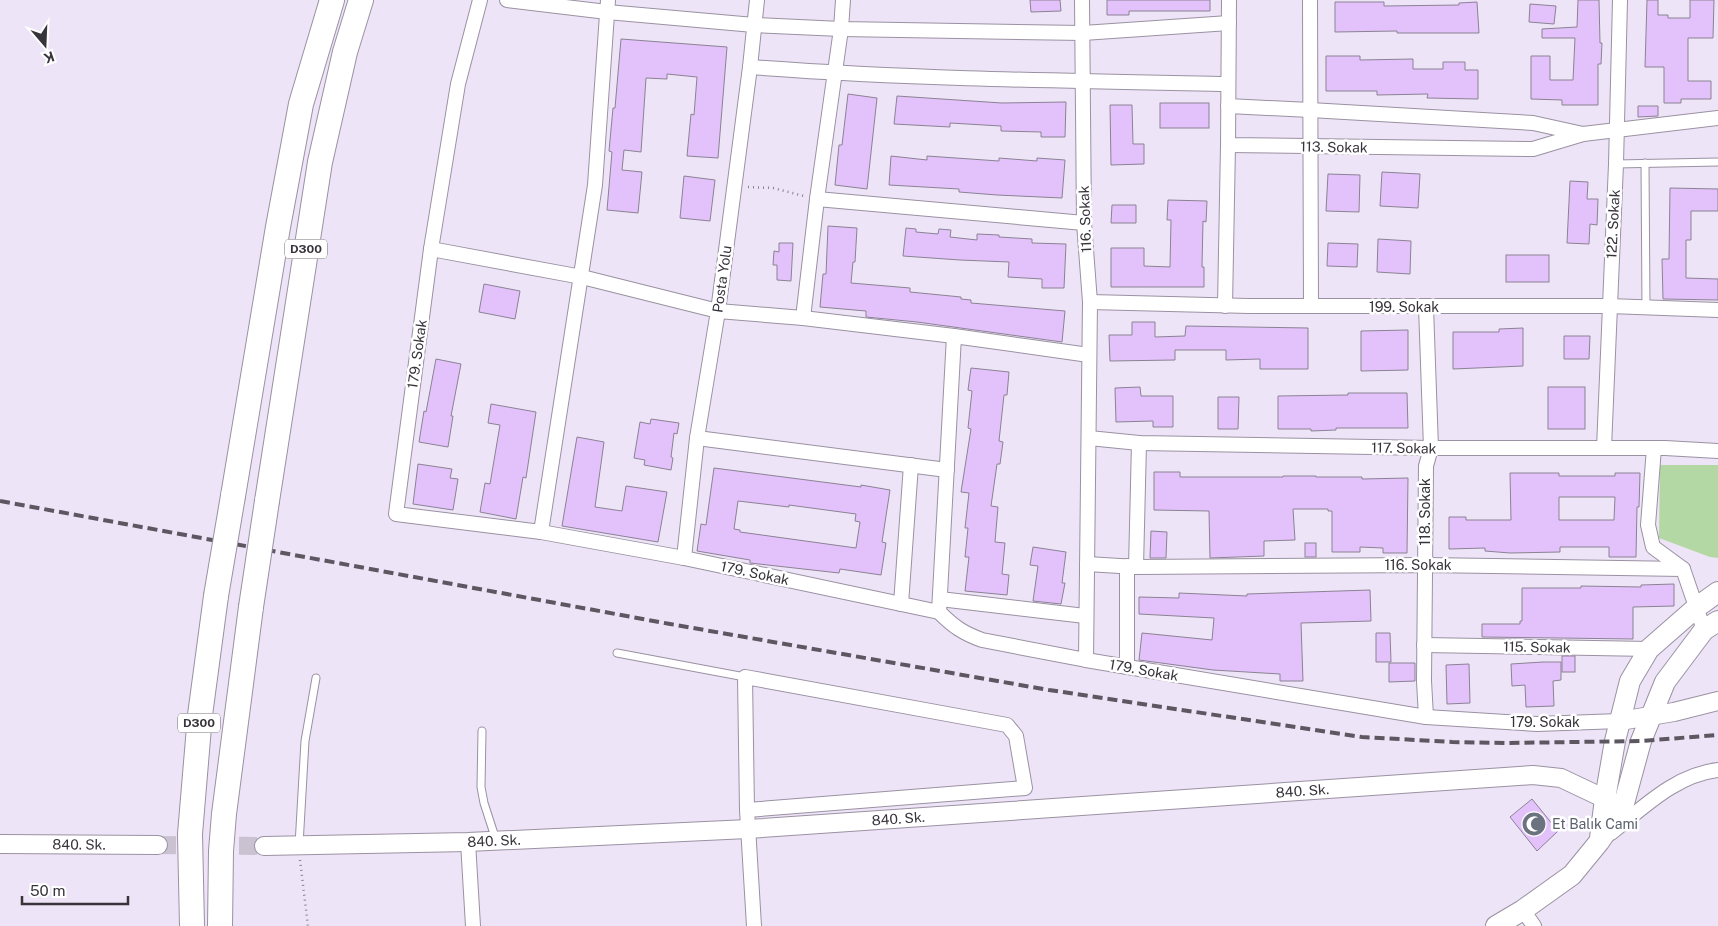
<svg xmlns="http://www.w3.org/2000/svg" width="1718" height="926" font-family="'Public Sans',sans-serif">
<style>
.green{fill:#b4d8a3}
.building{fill:#e3c2fc;stroke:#8b8293;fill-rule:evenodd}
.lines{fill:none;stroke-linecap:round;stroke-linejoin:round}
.tertiary-tunnel{stroke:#cac1d1;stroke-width:18;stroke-dasharray:18 9;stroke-linecap:butt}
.service-casing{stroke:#9a91a2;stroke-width:9}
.minor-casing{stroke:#9a91a2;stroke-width:16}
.tertiary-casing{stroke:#9a91a2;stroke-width:20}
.secondary-casing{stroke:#9a91a2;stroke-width:22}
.trunk-casing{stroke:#9a91a2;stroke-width:26}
.path{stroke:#8a8490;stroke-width:2.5;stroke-dasharray:1 4;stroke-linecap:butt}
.service{stroke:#fff;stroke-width:7}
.minor{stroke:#fff;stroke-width:14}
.tertiary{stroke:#fff;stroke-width:18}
.secondary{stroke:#fff;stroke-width:20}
.trunk{stroke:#fff;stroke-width:24}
.rail{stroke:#5c5760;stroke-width:4;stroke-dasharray:10 5;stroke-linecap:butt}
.trunk-bridge-casing{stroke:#9a91a2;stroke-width:26;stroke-linecap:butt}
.trunk-bridge{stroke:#fff;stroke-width:24}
.labels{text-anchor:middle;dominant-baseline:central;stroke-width:5;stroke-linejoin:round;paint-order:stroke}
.shield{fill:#fff;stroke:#747176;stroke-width:1}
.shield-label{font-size:12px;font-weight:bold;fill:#38343b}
.street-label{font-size:14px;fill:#38343b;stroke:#fff}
.worship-label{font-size:14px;fill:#5b616d;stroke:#fff;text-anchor:start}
</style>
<rect width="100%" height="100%" fill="#eee4f7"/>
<path class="green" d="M1660 465H1718V558L1710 557 1659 538Z"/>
<g class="building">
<path d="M1030 0H1060L1061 11 1031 12Z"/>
<path d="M1107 0H1210V11H1129V15H1107Z"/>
<path d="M1578 0H1599L1600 43H1602L1601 64H1598V105H1562V100L1531 99V56H1550V80H1573L1575 38H1542V29L1577 27Z"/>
<path d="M1647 0H1658V15H1668V18H1690V0H1714L1713 38H1688V81H1711V99H1681V103H1664V67H1645Z"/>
<path d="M1335 2H1384V6L1459 5V3L1477 2 1479 33H1397V31L1335 32Z"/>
<path d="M1530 4 1556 6 1554 24 1529 22Z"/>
<path d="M621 39 727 47 718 158 687 156 691 114 694 115 697 77 667 74V79L646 78 641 152 624 150 622 170 642 172 638 213 607 210 612 152 609 151 613 108H615Z"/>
<path d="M1326 56H1360V60L1413 59V69H1443V62H1465V70H1478V99L1427 98 1428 94 1377 95V91H1326Z"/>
<path d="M848 94 877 98 867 189 835 185 839 145H842Z"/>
<path d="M897 96 1002 103 1066 102 1065 137H1041V132L1001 131V126L950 123V127L894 124Z"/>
<rect x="1160" y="103" width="49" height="25"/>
<path d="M1110 105H1132L1133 144H1144V164L1111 165Z"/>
<path d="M1638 106H1658V116L1638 117Z"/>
<path d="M891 156 927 160V156L999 161V158L1037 161V158L1065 160 1062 198 997 195 959 192V189L889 185Z"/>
<path d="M1382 172 1420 174 1418 208 1380 206Z"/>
<path d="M1328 174 1360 175 1359 212 1326 211Z"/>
<path d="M684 176 715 180 710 221 680 218Z"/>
<path d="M1570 181 1588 182 1587 199H1598L1597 225 1590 224 1589 244 1567 243Z"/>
<path d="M1670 188 1718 189V211H1691V240H1686V278L1718 279V300L1663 299 1662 259H1669Z"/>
<path d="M1168 200 1207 201 1206 222 1203 221 1202 267H1204V287H1111V248H1144V266L1170 267 1171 220H1167Z"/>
<path d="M1112 205H1136V223H1111Z"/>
<path d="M828 226 857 228 855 262H853L851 283 910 288V292L961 297V299L971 300V303L1065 311 1062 342 917 322 866 317V311L820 307 823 274H826Z"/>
<path d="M906 228 916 229V232L938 234 939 229 951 230 950 237 977 240V234L999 235V237L1032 239V243L1066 244 1064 288H1042V279L1008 277 1009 262 960 260 903 256Z"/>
<path d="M1378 239 1411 241 1410 274 1377 272Z"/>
<path d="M779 243H793L791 281 777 280V265H773L774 251 779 252Z"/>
<path d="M1328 243 1358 244 1357 267 1327 266Z"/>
<rect x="1506" y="255" width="43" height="27"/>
<path d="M484 284 520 291 515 319 479 312Z"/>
<path d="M1132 322H1155V337L1185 336 1186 326 1308 328V369H1260V359L1226 360V350H1175V360L1110 361 1109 335H1132Z"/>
<path d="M1523 328V366L1453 369V332H1499V329Z"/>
<path d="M1408 330V370L1361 371V331Z"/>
<path d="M1564 336H1590L1589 359H1564Z"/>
<path d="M436 359 461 364 451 416H453L448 447 419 442 424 411 426 412Z"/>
<path d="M971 368 1009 372 1007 395H1004L999 441 1003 442 1000 464H997L991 506 998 507 995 542 1005 543 1002 574 1009 575 1007 595 965 591 969 557H965L968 528H965L969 493 961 492 971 429 968 428 972 391 968 390Z"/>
<path d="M1140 387 1141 396H1173V427H1153V421L1116 422 1115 388Z"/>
<rect x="1548" y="387" width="37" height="42"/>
<path d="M1348 393H1407L1408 428H1336V430L1311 431V429H1278V396L1348 395Z"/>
<path d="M1218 397H1239L1238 429H1218Z"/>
<path d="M491 404 536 412 526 478 523 477 516 519 480 512 485 483 490 484 500 425 488 423Z"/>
<path d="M651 419 679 423 677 434 674 433 671 457 673 458 671 470 644 465 645 460 634 458 640 422 650 424Z"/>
<path d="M577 437 604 442 595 507 622 511 626 486 667 492 658 542 562 526Z"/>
<path d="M418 464 452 469 450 478 458 479 453 510 413 504Z"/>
<path d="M714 468 861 487V485L890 490 882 542 886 543 881 575 840 569 839 573 750 563V560L697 551 701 524 706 525ZM738 501 789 507V505L856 514 855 521 860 522 856 548 740 532V530L734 529Z"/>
<path d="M1154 472H1180V477H1283V476H1316V477H1362V479L1408 478 1407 553H1383V548L1360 547V552H1332V511H1328V509H1293L1295 540 1264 541V556L1210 558 1209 511 1154 510Z"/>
<path d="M1510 473H1559V476H1615V473H1640L1639 507H1637L1636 557H1609V547H1560V552L1510 553 1485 551V548L1449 549V517H1466V520H1511ZM1559 497H1615L1614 520H1559Z"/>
<path d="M1151 531 1167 532 1166 558H1150Z"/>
<rect x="1305" y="543" width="11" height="14"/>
<path d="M1033 547 1066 552 1062 583H1065L1061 604 1033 601 1038 566 1030 565Z"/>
<path d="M1674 584V606L1633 607V639L1482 637V624H1520V621H1522V588H1581V586L1641 587V585Z"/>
<path d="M1370 590 1371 621 1301 623 1303 681H1280V674L1213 670 1139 660 1142 633 1212 640 1214 618 1139 614V597L1179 598V593L1247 596V594Z"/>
<path d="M1376 633H1390L1391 662H1376Z"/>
<rect x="1562" y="656" width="13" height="16"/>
<path d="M1543 662H1561V680L1553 681 1554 706 1526 707 1525 685 1512 686 1511 664Z"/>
<path d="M1389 663H1415V681L1389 682Z"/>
<path d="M1469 664 1470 703 1447 704 1446 665Z"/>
<path d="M1532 799 1558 831 1537 851 1510 817Z"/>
</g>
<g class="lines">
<path class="tertiary-tunnel" d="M158 845 264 846"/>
<defs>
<g id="service">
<path d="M1645 163 1646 308"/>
<path d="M1616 164 1718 162"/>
<path d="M617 653 745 677"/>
<path d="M482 731 481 787 484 803 496 840"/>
<path d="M299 845 305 741 316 678"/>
</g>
<g id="minor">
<path d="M480 0 458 84 431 249 396 514 541 532 684 558 939 612C954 627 963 633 982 640L1086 660 1426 717 1537 724 1620 721"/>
<path d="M507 0 607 12 754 25 841 29 1083 33 1229 23"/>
<path d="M1082 0 1084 223 1090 302 1086 660"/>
<path d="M1229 0 1228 145 1533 149 1583 134"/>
<path d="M1310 0 1311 306"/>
<path d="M750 67C909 79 1068 81 1228 84"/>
<path d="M1228 106 1310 110 1533 123 1583 134 1718 118"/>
<path d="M817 199 1084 223"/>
<path d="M431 249 582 277 718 311 803 318 954 336"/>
<path d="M1090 302 1249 306H1609L1718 310"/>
<path d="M1225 306 1228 145"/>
<path d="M803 318 817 199 841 29 843 0"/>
<path d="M697 438 947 470"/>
<path d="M1089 438 1139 443 1431 448H1665L1718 451"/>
<path d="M1604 448 1616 164 1620 0"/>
<path d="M1654 448 1648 525 1653 547 1683 569"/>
<path d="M541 532 595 185 608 0"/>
<path d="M684 558 697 438 718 311 750 67 757 0"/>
<path d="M1087 564 1136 567 1425 565 1683 569 1704 630"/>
<path d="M1136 567 1139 443"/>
<path d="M940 599 1085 616"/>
<path d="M901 604 911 465"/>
<path d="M939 612 954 336 1089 355"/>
<path d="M1424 645 1649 649"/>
<path d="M1127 667V566"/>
<path d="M1426 717 1424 681 1426 466 1431 448 1426 307"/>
<path d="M747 810 1025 788 1016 736 1007 725 745 677 747 810 754 926"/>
<path d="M1611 833C1643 808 1675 775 1718 770"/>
<path d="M468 842 473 926"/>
<path d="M1523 910 1534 926"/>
</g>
<g id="tertiary">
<path d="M1620 721 1674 712 1718 701"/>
<path id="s1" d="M0 844 158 845"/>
<path id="s2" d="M264 846 468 842 748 829 1533 775 1561 778 1616 804"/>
</g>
<g id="secondary">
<path d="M1600 838 1605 799 1615 741 1630 681 1649 649 1697 607 1718 592"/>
<path d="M1496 926 1523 910 1572 875 1599 842 1623 807 1641 741 1665 682 1704 630 1718 621"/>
</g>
<g id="trunk">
<path d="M233 496 278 227 301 104 332 0"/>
<path d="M267 501 320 162 345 52 361 0"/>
<path d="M192 926 190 834 200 715 216 596"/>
<path d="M220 926 221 851 224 814 251 607"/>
</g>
</defs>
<use href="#service" class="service-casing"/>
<use href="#minor" class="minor-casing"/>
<use href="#tertiary" class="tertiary-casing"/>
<use href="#secondary" class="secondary-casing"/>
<use href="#trunk" class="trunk-casing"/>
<g class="path">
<path d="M748 187 773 188 804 196"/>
<path d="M300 860 308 926"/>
</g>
<use href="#service" class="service"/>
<use href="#minor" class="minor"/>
<use href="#tertiary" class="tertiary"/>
<use href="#secondary" class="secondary"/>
<use href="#trunk" class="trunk"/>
<path class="rail" d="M0 501 670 624 1049 690 1362 737 1452 742 1508 743 1641 741 1718 735"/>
<defs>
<g id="trunk-bridge">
<path d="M216 596 233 496"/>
<path d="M251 607 267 501"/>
</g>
</defs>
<use href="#trunk-bridge" class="trunk-bridge-casing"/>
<use href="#trunk-bridge" class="trunk-bridge"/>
</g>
<defs>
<symbol id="mosque-disc" viewBox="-11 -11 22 22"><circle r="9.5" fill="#6b7280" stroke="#fff"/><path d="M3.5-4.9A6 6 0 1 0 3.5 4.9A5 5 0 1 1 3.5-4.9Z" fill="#fff"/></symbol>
</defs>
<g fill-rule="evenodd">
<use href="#mosque-disc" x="1520" y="810" width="28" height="28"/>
</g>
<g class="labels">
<g class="shield">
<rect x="285" y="239.5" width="42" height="19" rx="4"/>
<rect x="178" y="713.5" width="42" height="19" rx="4"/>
</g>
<g class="shield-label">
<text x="306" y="249">D300</text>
<text x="199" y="723">D300</text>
</g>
<g class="street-label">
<text transform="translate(1334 147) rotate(1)">113. Sokak</text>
<text transform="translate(1085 219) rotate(-92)">116. Sokak</text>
<text transform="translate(1613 224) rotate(-87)">122. Sokak</text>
<text transform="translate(722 279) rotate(-82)">Posta Yolu</text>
<text x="1404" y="307">199. Sokak</text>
<text transform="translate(417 354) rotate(-82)">179. Sokak</text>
<text transform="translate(1404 448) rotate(1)">117. Sokak</text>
<text transform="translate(1425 512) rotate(-90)">118. Sokak</text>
<text x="1418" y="565">116. Sokak</text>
<text transform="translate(755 573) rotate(12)">179. Sokak</text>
<text transform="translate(1537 647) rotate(1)">115. Sokak</text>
<text transform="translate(1144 670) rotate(10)">179. Sokak</text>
<text x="1545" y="722">179. Sokak</text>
<text stroke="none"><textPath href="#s2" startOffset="1040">840. Sk.</textPath></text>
<text stroke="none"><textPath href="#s2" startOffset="635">840. Sk.</textPath></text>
<text stroke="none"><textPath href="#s2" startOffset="230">840. Sk.</textPath></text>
<text stroke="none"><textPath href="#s1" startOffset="79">840. Sk.</textPath></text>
</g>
<g class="worship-label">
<text x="1552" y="824">Et Balık Cami</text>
</g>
</g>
<g transform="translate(45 45) rotate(161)" stroke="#ffffff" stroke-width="4" paint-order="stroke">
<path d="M0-4L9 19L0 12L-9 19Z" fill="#38343b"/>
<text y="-8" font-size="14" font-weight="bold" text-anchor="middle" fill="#38343b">K</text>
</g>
<path d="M22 896v8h106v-8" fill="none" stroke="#38343b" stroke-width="2.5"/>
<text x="30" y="896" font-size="15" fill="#38343b" stroke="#ffffff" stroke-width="4" paint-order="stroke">50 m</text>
</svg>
